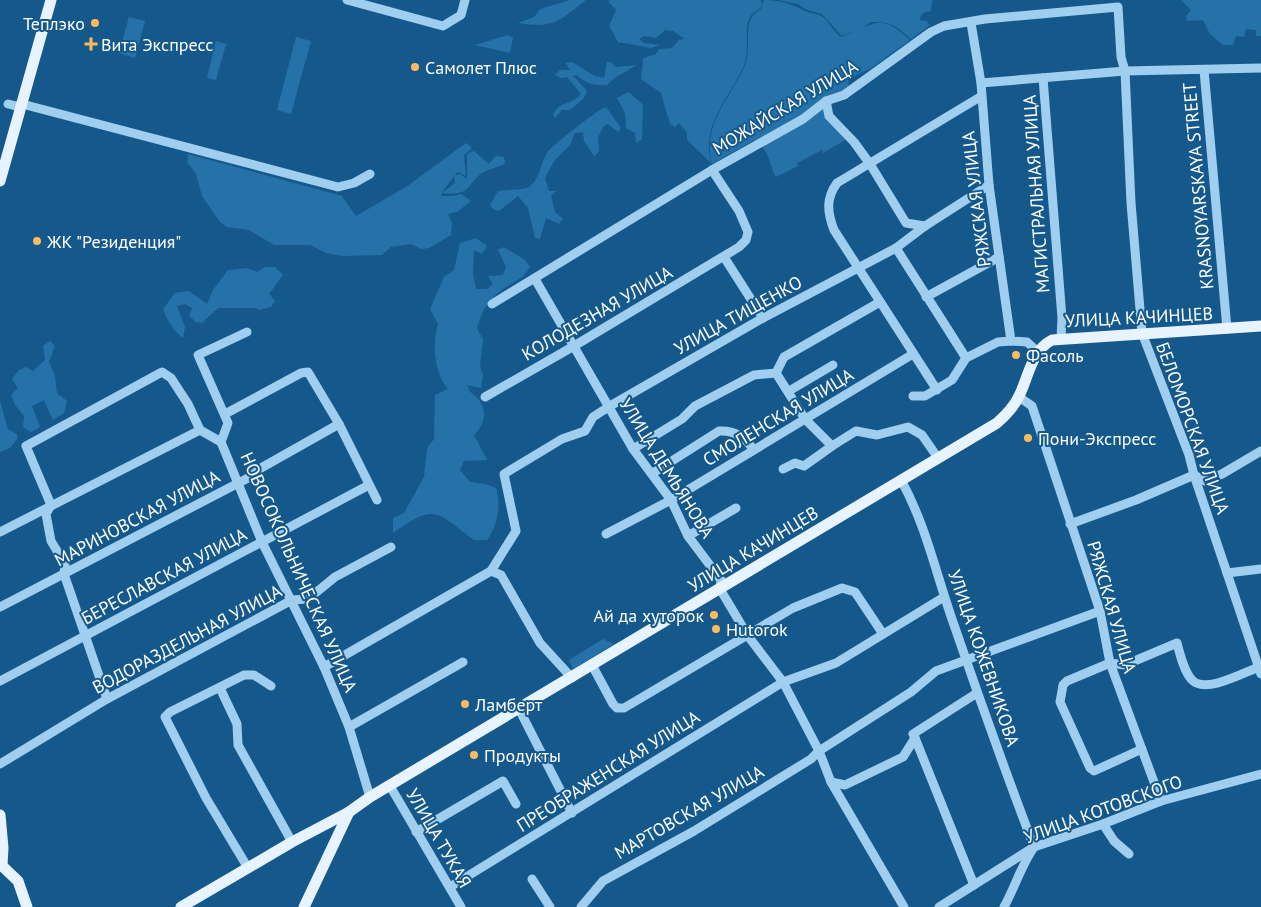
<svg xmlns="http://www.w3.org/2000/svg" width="1261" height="907" font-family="'PT Sans',sans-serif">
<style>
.green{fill:#2572a9}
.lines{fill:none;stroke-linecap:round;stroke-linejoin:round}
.minor{stroke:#9fceef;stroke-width:9}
.major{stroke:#e7f4ff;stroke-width:11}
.poi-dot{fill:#ffba5d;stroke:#15598c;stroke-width:2}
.labels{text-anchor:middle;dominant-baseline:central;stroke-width:4;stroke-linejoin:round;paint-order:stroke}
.poi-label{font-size:18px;fill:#fff;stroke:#15598c;text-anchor:start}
.street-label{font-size:18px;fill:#fff;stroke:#15598c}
</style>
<rect width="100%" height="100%" fill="#15598c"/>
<g class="green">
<path d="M570 0H586C559 21 554 29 518 23L534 17 540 9Z"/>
<path d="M611 0H761L762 6C757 11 752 12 749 19 744 30 750 48 744 65 730 98 699 126 712 164L687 140V133L679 123 675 127 670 124 661 93 641 79 643 59 648 56 655 55 659 49 672 48 679 40 685 39 673 31 665 30 656 38 644 36 639 39 644 43 660 45 651 48 618 42 609 26 616 10 608 1Z"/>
<path d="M764 0C780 0 791 4 805 11 811 14 818 13 823 17 831 23 833 33 842 37 876 25 878 11 910 40L871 68 848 79 849 86 843 93 826 101 828 117 847 139 823 153 822 150 797 163 798 166 776 177C769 165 768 144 753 141L712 164C702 123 730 100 745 65 753 46 740 19 761 9Z"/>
<path d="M779 0H932L931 11 923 13 919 20 926 21 930 25 911 39C895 25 892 22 870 22L862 29 842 36 822 14 805 9 798 4Z"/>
<path d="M1181 0H1261V36H1256V30L1246 29 1244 37 1236 36 1233 45H1223L1210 34 1203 20 1187 21 1186 16 1191 10Z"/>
<path d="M129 17 145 21 135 58 119 53Z"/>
<path d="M508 35 513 38 510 53 475 45Z"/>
<path d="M296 37 311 41 291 114 277 110Z"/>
<path d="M216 41 226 44 216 80 207 78Z"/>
<path d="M572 62 595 76 604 78 607 62H611L616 67 637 65 616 77 607 85C593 86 586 83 576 75L573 76 587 91 584 98 570 110H562L555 118 553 115C560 100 571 106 581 94L567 77 561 78 555 75 560 70H570L566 63Z"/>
<path d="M629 92 643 105 642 139 636 143 635 133 626 128 625 113 617 98Z"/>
<path d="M606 107 621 128 618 132 608 124 604 126 598 137 599 152 594 156 584 141 583 132 575 133 570 145 554 161 545 178 549 191H556L551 196 555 212 563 219 559 224 546 218 540 239 535 238 528 208 518 196 499 211 494 210 490 205 498 191C507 189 521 191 529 187 539 180 541 163 547 153 550 147 600 108 606 107Z"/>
<path d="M466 143 472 148 464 155 466 176 458 172C454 176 442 191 441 196H453L461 194 471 201 457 212 448 214 452 223 451 235 429 248 421 249 411 244 391 247 382 255 342 256 326 253 310 245H274L249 230 227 227 220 222 202 196 196 174 187 162 188 154 342 196 356 216 406 187Z"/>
<path d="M474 151 489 164 496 156 504 157 505 164C498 167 489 169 482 173 465 186 472 196 442 193L455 183 454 176 460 174 467 179V154Z"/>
<path d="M476 238 487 246 482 254 474 250 473 274 476 289H487L493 284 488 276 503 275 506 267 498 250 504 247 525 260 530 267C522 280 518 279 506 287 489 298 482 310 477 329L483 339 480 366 483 376 481 388 467 385C469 393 474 394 479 400 488 412 484 425 474 435L487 460 464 461 460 470 470 482 485 484 496 488C501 506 498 525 487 540H474C436 512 436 502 393 533V518L404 513 424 477 427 448 434 439 435 395 448 389C434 373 432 344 438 324L430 309 444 277 454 270 460 243Z"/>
<path d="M265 267H275L283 275 269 294 275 301 271 307 260 310 255 308H218L202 323 196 322 189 316 192 308 185 304 177 306 185 327 183 338C173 330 167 321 163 309L175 293 189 291 207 304 213 290 228 270 247 268 257 272Z"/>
<path d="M50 341 55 346 49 362 55 376 57 393 67 401 64 413 53 420 44 400 32 406 40 427 31 432 23 427 24 416 15 405 11 395 18 388 12 379 19 370 26 367 33 371 45 360 43 346Z"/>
<path d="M0 401 8 429 17 434V439L10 448 0 452Z"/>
<path d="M603 639 614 644 573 669 569 660Z"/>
</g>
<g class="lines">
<g class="minor">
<path d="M347 0 443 26 461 15 465 0"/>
<path d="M971 23 981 83 989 185 1011 341 1027 342 1037 351"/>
<path d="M1204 70 1227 329"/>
<path d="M1043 78 1062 318 1061 338"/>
<path d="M981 83 1125 71 1261 68"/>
<path d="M826 101 829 116 854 142 870 164 906 223 925 226"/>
<path d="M8 104 16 106 22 104 338 187 354 183 370 174"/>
<path d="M896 248 966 358"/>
<path d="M724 257 763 318"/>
<path d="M535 279 633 449 671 500 688 536 721 580 720 589 748 636 783 682 819 751 831 782 904 907"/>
<path d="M926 297 999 257"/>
<path d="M492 304 712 170 803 119 826 101 844 95 931 32 944 26 985 19 1118 7 1121 57 1125 71 1131 203 1142 333 1189 455 1194 475 1261 674"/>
<path d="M776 373 805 419 832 446 856 431 877 435 908 427 922 435 938 458"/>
<path d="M937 390 834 230C827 212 826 198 837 183L980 97"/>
<path d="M789 391 833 365"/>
<path d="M913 396H925L952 380 966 358 998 342 1011 341"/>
<path d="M485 397 574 346 739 247 746 240 748 232 739 211 712 170"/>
<path d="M1019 397 1032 406 1100 611 1110 663 1161 801"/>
<path d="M225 414 301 373 308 372 339 424 377 500"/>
<path d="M221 442 228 423 198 355 247 332"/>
<path d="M633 449 682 419 695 406 754 375 776 373 784 357 880 302"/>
<path d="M783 469 795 463 804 466 832 446"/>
<path d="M653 473 719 431C734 430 745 437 753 449"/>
<path d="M901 480C926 525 936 574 953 622 979 698 1006 773 1034 847 1021 866 1015 887 1004 907"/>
<path d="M1070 524 1136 500 1194 475 1205 481 1222 474 1261 451"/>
<path d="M0 532 200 430"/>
<path d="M606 534 671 500 913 354"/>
<path d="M688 536 736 508"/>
<path d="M491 571 501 575 540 643 572 678"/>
<path d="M1227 573 1261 569"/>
<path d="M0 607 250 477 261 468 339 424"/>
<path d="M592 665 613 704 617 708H624L793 608 842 588 855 592 883 634"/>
<path d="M324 667 491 571 516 531 504 474 562 439 585 431 593 417 610 406 763 318 896 248 925 226 989 185"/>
<path d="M0 681 369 485"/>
<path d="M220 688 237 724 238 745 292 842"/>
<path d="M107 699 64 574 65 564 51 541 46 514 51 505 26 446 162 372 171 378 188 404 200 430 221 442 262 542 324 667 349 727 370 797"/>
<path d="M519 709 572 813"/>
<path d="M349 727 463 662"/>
<path d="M915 738 974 885"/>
<path d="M1142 749 1094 771 1090 768 1060 702 1063 685 1067 681 1110 663 1125 665 1177 643C1180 654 1184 672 1192 680 1205 694 1243 673 1259 667"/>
<path d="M0 764 107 699 292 600 308 599 335 577 391 547"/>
<path d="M831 782 845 785 903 757 915 738 913 734 977 693"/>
<path d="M390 786 461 907"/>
<path d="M1103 824 1114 841 1129 854"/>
<path d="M416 832 503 781 516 804"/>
<path d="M248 868 206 798 165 717 170 712 244 675H254L271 686"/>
<path d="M532 879 550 907"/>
<path d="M450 887 783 682 836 663 944 597"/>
<path d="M581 907 603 881 694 831 811 759 819 751 911 692 936 671 1100 611"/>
<path d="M939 907 1034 847 1103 824 1161 801 1261 774"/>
</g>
<g class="major">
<path d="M0 181 51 0"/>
<path d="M0 815 3 848 2 865"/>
<path d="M0 864 18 881 27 907"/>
<path d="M181 907 292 842 349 812 370 797 997 423C1006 415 1014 407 1019 396 1029 376 1031 351 1052 340L1261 326"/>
<path d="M304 907 349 812"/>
</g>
</g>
<g class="poi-dot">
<circle cx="95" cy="23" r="5"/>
<path d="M88.5 36.5h5v5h5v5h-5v5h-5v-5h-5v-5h5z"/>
<circle cx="415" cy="67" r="5"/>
<circle cx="37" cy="241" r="5"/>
<circle cx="1016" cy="355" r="5"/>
<circle cx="1028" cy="438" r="5"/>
<circle cx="714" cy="615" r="5"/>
<circle cx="716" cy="629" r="5"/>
<circle cx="465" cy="704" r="5"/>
<circle cx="474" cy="755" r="5"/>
</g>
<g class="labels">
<g class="poi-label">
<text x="85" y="23" text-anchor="end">Теплэко</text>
<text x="101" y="44">Вита Экспресс</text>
<text x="425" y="67">Самолет Плюс</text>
<text x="47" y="241">ЖК "Резиденция"</text>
<text x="1026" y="355">Фасоль</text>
<text x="1038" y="438">Пони-Экспресс</text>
<text x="704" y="615" text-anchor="end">Ай да хуторок</text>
<text x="726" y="629">Hutorok</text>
<text x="475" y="704">Ламберт</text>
<text x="484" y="755">Продукты</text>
</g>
<g class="street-label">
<text transform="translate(785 107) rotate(-31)">МОЖАЙСКАЯ УЛИЦА</text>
<text transform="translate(1198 186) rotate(-95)">KRASNOYARSKAYA STREET</text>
<text transform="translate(1036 194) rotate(-94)">МАГИСТРАЛЬНАЯ УЛИЦА</text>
<text transform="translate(976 199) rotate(-97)">РЯЖСКАЯ УЛИЦА</text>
<text transform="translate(597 313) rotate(-30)">КОЛОДЕЗНАЯ УЛИЦА</text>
<text transform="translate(738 315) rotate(-29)">УЛИЦА ТИЩЕНКО</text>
<text transform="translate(1139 317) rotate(-3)">УЛИЦА КАЧИНЦЕВ</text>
<text transform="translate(778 417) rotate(-31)">СМОЛЕНСКАЯ УЛИЦА</text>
<text transform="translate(1193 428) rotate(70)">БЕЛОМОРСКАЯ УЛИЦА</text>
<text transform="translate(667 468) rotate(58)">УЛИЦА ДЕМЬЯНОВА</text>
<text transform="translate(137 518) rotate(-28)">МАРИНОВСКАЯ УЛИЦА</text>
<text transform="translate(753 549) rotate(-31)">УЛИЦА КАЧИНЦЕВ</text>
<text transform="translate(299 572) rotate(66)">НОВОСОКОЛЬНИЧЕСКАЯ УЛИЦА</text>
<text transform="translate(164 576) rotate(-28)">БЕРЕСЛАВСКАЯ УЛИЦА</text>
<text transform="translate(1112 607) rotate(74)">РЯЖСКАЯ УЛИЦА</text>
<text transform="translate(187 639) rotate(-28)">ВОДОРАЗДЕЛЬНАЯ УЛИЦА</text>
<text transform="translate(984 658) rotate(71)">УЛИЦА КОЖЕВНИКОВА</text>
<text transform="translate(608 771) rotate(-32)">ПРЕОБРАЖЕНСКАЯ УЛИЦА</text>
<text transform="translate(1103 809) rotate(-20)">УЛИЦА КОТОВСКОГО</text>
<text transform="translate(689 812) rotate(-30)">МАРТОВСКАЯ УЛИЦА</text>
<text transform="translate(439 838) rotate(60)">УЛИЦА ТУКАЯ</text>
</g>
</g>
</svg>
